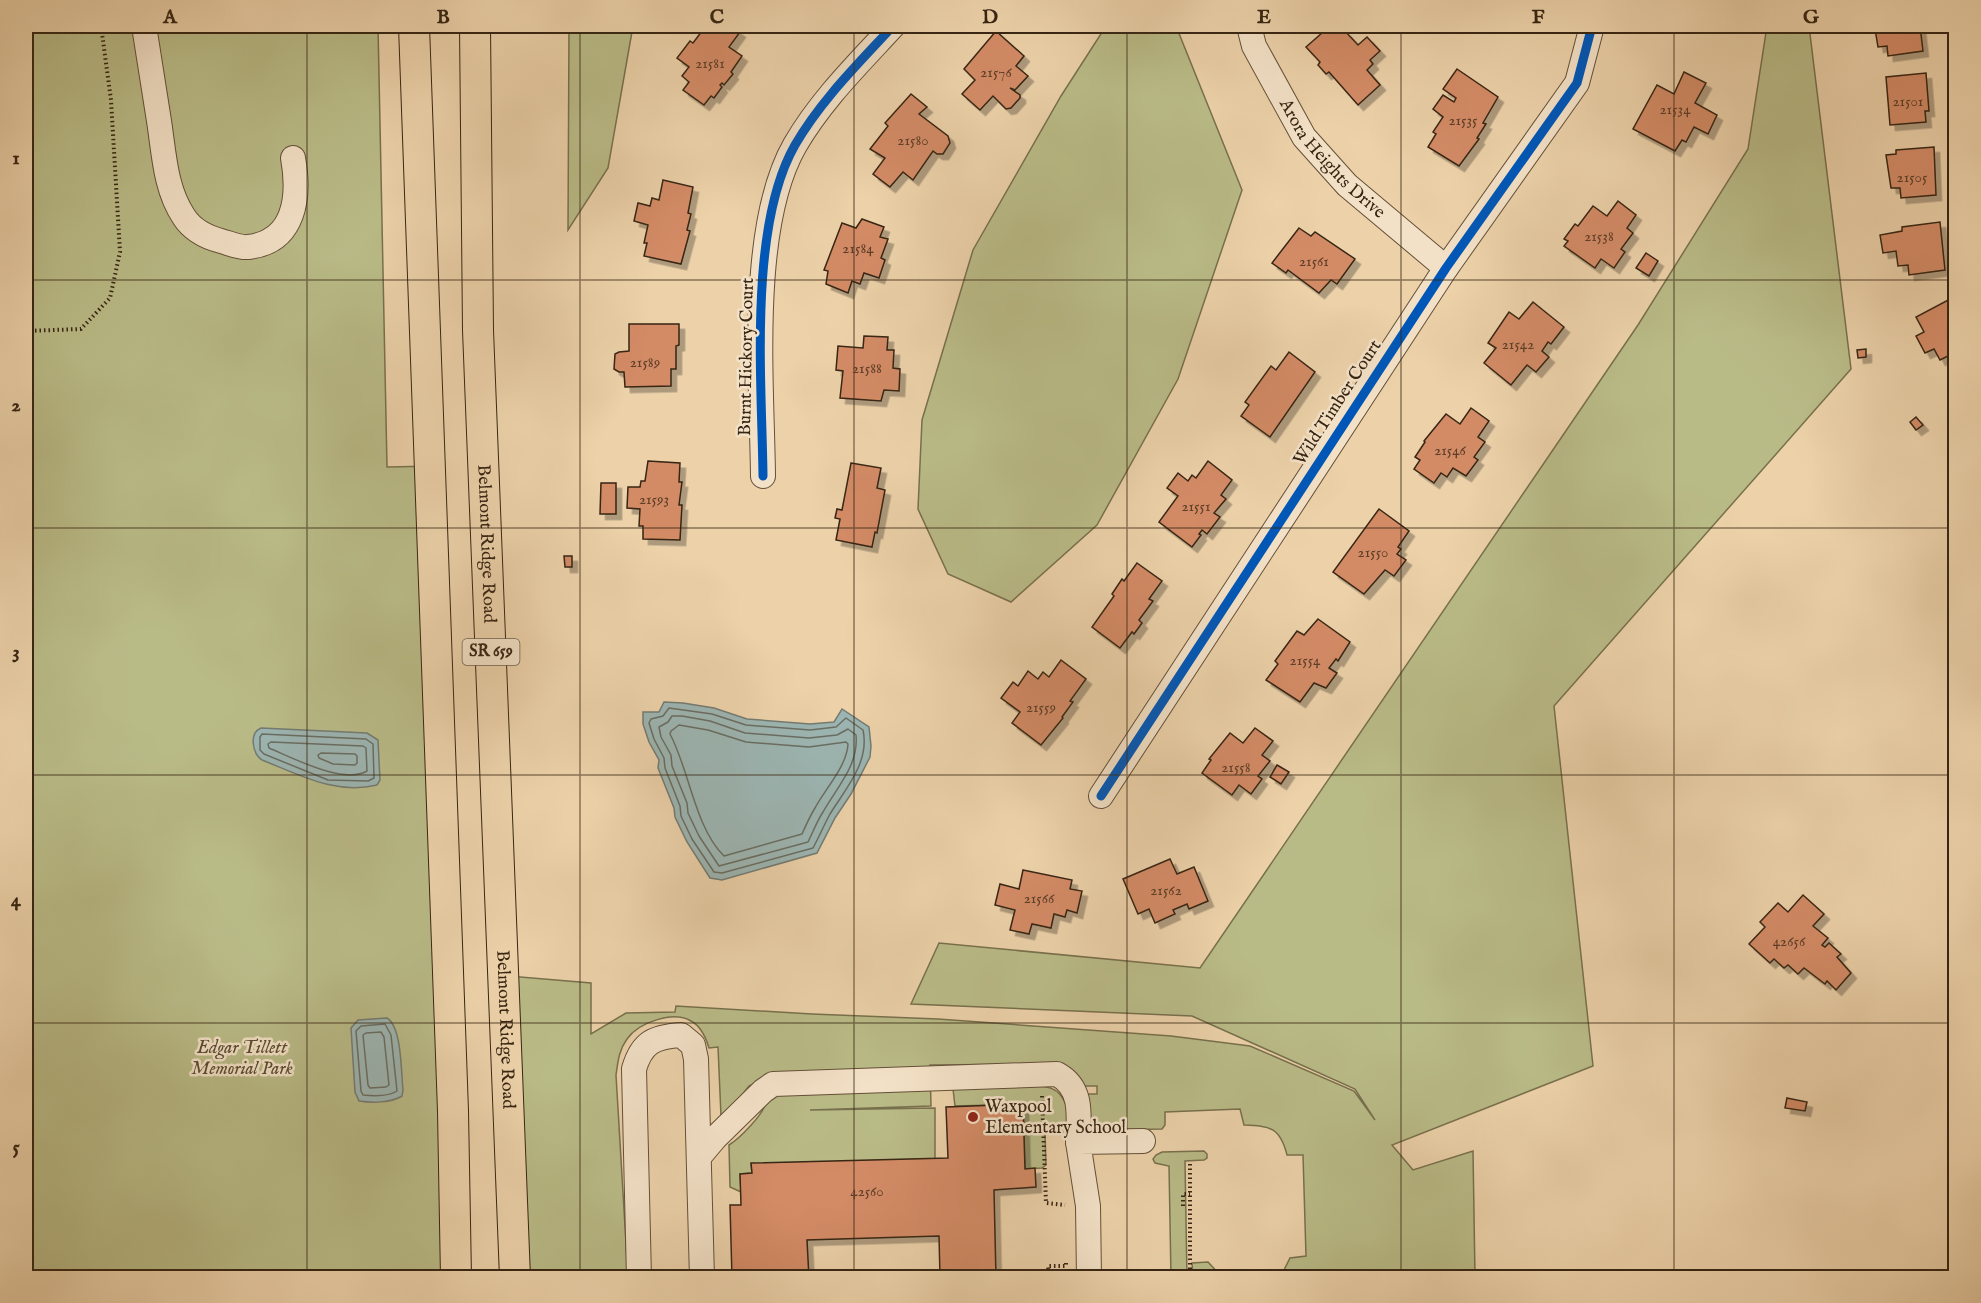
<svg xmlns="http://www.w3.org/2000/svg" width="1981" height="1303" font-family="'IM FELL English',serif">
<style>
.green{fill:#b9bb87;stroke:#78704d;stroke-width:1.5}
.water{fill:#9cb5b2;stroke:#747b72;stroke-width:1.5}
.lines{fill:none;stroke-linecap:round;stroke-linejoin:round}
.shore{stroke:#6a6d62;stroke-width:1.5}
.building{fill:#d38b66;stroke:#372513;stroke-width:1.5;filter:url(#shadow)}
.minor-casing{stroke:#645038;stroke-width:26}
.major-casing{stroke:#372513;stroke-width:32}
.path{stroke:#372513;stroke-width:4;stroke-dasharray:1.5 3;stroke-linecap:butt}
.minor{stroke:#f3e1c7;stroke-width:24}
.major{stroke:#ecd1a9;stroke-width:30}
.cycleway-casing{stroke:#f3e1c7;stroke-width:13}
.cycleway{stroke:#0057b8;stroke-width:9}
.grid{fill:none;stroke:#372513;stroke-width:1.5;stroke-opacity:0.55}
.poi-dot{fill:#8f2418;stroke:#f3e1c7;stroke-width:2}
.labels{text-anchor:middle;dominant-baseline:central;stroke-width:5;stroke-linejoin:round;paint-order:stroke}
.number-label{font-size:15px;fill:#5e3e28}
.shield{fill:#f3e1c7;stroke:#6f5d49;stroke-width:1.5}
.shield-label{font-size:16px;font-weight:bold;fill:#372513}
.street-label{font-size:18px;fill:#372513;stroke:#f3e1c7}
.park-label{font-size:18px;font-style:italic;fill:#584a30;stroke:#f3e1c7}
.poi-label{font-size:18px;fill:#372513;stroke:#f3e1c7;text-anchor:start}
.neatline{fill:none;stroke:#372513;stroke-width:2}
.grid-label{font-size:20px;text-anchor:middle;font-weight:bold;fill:#372513}
</style>
<defs>
<filter id="shadow"><feDropShadow dx="5.5" dy="5.5" stdDeviation="0" flood-color="#0004"/></filter>
</defs>
<rect width="100%" height="100%" fill="#ecd1a9"/>
<filter id="stains"><feTurbulence type="fractalNoise" baseFrequency=".00333" numOctaves="4"/><feColorMatrix values="0 0 0 0 .2 0 0 0 0 .09 0 0 0 0 .02 0 0 0 .5 -.17"/></filter>
<radialGradient id="worn" r=".72"><stop offset=".6" stop-color="#630" stop-opacity="0"/><stop offset="1" stop-color="#630" stop-opacity=".3"/></radialGradient>
<g class="green">
<path d="M26 26H378L387 467 437 466 465 1277H26Z"/>
<path d="M569 26H633L608 168 568 230Z"/>
<path d="M1106 26H1176L1242 190 1178 379 1097 525 1011 602 948 574 918 509 922 420 973 250 1061 96Z"/>
<path d="M1767 26H1809L1851 369 1554 706 1593 1066 1392 1145 1413 1170 1473 1151 1475 1277H1276L1283 1272 1290 1258 1306 1256 1303 1155H1287C1280 1127 1270 1126 1244 1125L1240 1109 1165 1112V1125L1162 1129 1093 1130 1088 1120 1085 1094H1097V1086H1082L1041 1064 930 1065 931 1106 810 1110 935 1108V1159L751 1164 752 1173 740 1174 741 1192 730 1187 729 1145C739 1139 764 1114 766 1102 768 1095 766 1086 765 1078L749 1086 727 1114 721 1116 718 1047 709 1048C706 1038 701 1026 691 1021 673 1010 638 1023 627 1039 619 1050 618 1061 616 1075L628 1277H519L509 976 591 983V1034L626 1013 675 1012 676 1006 812 1014 938 1019 1171 1036 1250 1046 1354 1091 1375 1120 1355 1089 1192 1016 911 1004 939 943 1200 968 1638 325 1748 149Z"/>
<path d="M1039 1086C1064 1087 1065 1103 1073 1123L1067 1132H1045L1046 1165 1042 1168 1025 1169 1023 1104 955 1106 953 1089Z"/>
<path d="M1204 1151 1207 1154V1158L1204 1160 1185 1161 1187 1277H1171L1169 1166 1155 1163 1153 1159 1156 1155 1162 1152Z"/>
<path d="M1208 1262 1222 1277H1193L1192 1263Z"/>
</g>
<g class="water">
<path d="M664 702 683 703 714 708 747 719 810 724 834 722 842 709 869 727 871 746 870 757 851 794 835 818 817 853 722 880 710 878 687 842 675 817 674 808 658 768 659 760 649 742 643 724V712H659Z"/>
<path d="M261 728 367 733 378 740 380 780 377 785C335 795 300 775 262 760 252 753 249 733 261 728Z"/>
<path d="M387 1018C402 1027 401 1072 403 1090L402 1096C391 1103 372 1103 359 1101L355 1092 351 1028 358 1020Z"/>
</g>
<g class="lines">
<g class="shore">
<path d="M669 708 712 714 746 725 810 730 836 727 846 718 863 730C870 762 846 788 830 814 824 825 819 837 813 848L722 873 714 872 692 839 681 816 680 806 665 768 664 758 654 739 649 723 651 719 663 716Z"/>
<path d="M672 716H682L710 721 745 733 809 738 837 735 848 729 856 735C859 765 837 787 823 812 817 821 813 832 808 842L719 866 699 836 688 813 687 803 672 766 671 755 661 737 659 727 668 722Z"/>
<path d="M679 725 708 730 746 742 809 747 846 742 848 744C847 766 825 789 815 808 810 816 806 825 802 834L724 856C695 828 689 769 670 734L671 731Z"/>
<path d="M262 734 366 739 373 744 374 778 368 781 328 780 264 754 260 750V737Z"/>
<path d="M271 742 363 746 366 748 367 771C344 785 293 758 269 748L268 744Z"/>
<path d="M321 753 355 754 357 756V763L355 765 333 764 319 758 318 755Z"/>
<path d="M385 1024 391 1035 397 1091C388 1097 373 1096 363 1095L361 1091 356 1031 361 1026Z"/>
<path d="M381 1032 384 1037 389 1085 386 1087 370 1088 368 1085 363 1035 366 1033Z"/>
</g>
</g>
<g class="building">
<path d="M701 26H731L740 32 729 47 742 56 731 72 733 74 724 85 722 83 720 85 722 87 714 98 711 96 704 105 683 90 689 82 682 76 689 67 677 58 690 41 693 43 702 31 699 28Z"/>
<path d="M1330 26H1336L1343 33 1345 31 1358 45 1367 37 1380 51 1370 60 1373 64 1367 70 1380 85 1358 105 1329 72 1326 74 1318 65 1320 62 1306 47Z"/>
<path d="M1885 26H1920L1923 51 1888 56 1887 46 1878 47 1875 29 1885 28Z"/>
<path d="M996 31 1024 56 1016 66 1028 76 1015 90 1010 88 1020 95V98L1011 108 1006 109 993 96 980 110 962 94 975 80 964 69Z"/>
<path d="M1457 69 1498 97 1483 123 1486 124 1477 138 1479 139 1459 166 1428 147 1436 134 1433 132 1443 117 1433 109 1443 95 1454 102 1456 98 1443 89Z"/>
<path d="M1684 72 1706 83 1695 103 1717 115 1708 134 1694 127 1686 142 1682 140 1675 151 1633 129 1657 85 1674 94Z"/>
<path d="M1926 73 1929 111H1925L1926 122 1890 125 1886 77Z"/>
<path d="M911 94 927 107 919 114 948 136 950 143 943 154H937L933 151 913 180 903 172 890 187 873 174 885 158 870 149 888 126 885 123Z"/>
<path d="M1934 147 1936 195 1901 198 1900 188H1891L1886 155 1896 154V150Z"/>
<path d="M663 180 693 187 688 213 691 214 687 230 690 231 681 264 644 256 647 243H644L648 225 634 221 638 203 650 206 652 198 659 200Z"/>
<path d="M1618 201 1636 215 1627 228 1633 233 1621 249 1625 252 1614 268 1601 259 1595 268 1564 246 1568 241 1564 239 1575 224 1578 226 1593 206 1607 216Z"/>
<path d="M862 219 884 227 880 237 888 239 881 258 885 260 879 278 864 273 860 284 852 281 848 293 826 284 828 271 824 270 842 223 856 228Z"/>
<path d="M1940 222 1945 270 1909 275 1908 265 1898 266 1896 251 1883 253 1880 235 1902 231V227Z"/>
<path d="M1299 228 1311 236 1315 232 1355 259 1337 284 1331 280 1319 293 1288 270 1286 273 1272 263Z"/>
<path d="M1646 253 1658 261 1649 276 1636 268Z"/>
<path d="M1952 298 1954 301 1956 300V352L1940 360 1934 349 1925 353 1916 336 1924 332 1916 317Z"/>
<path d="M1533 302 1564 327 1551 344 1548 342 1542 351 1549 357 1536 372 1527 365 1511 385 1484 363 1496 348 1488 343 1509 312 1519 319Z"/>
<path d="M629 324H679V345L676 346V369H671V386L625 387 624 372H619L614 369 615 354 619 352 629 351Z"/>
<path d="M864 336 888 337 887 350H894L893 368 900 369 899 391 884 390 881 401 840 398 843 371 836 370 838 346 863 348Z"/>
<path d="M1866 349V357L1858 358 1857 350Z"/>
<path d="M1289 352 1315 372 1270 437 1241 416 1249 405 1245 402 1271 366 1276 370Z"/>
<path d="M1471 408 1489 421 1478 437 1485 442 1474 457 1478 460 1466 476 1453 468 1447 477 1441 473 1434 483 1414 469 1420 460 1415 457 1425 442 1424 441 1446 414 1460 424Z"/>
<path d="M1916 417 1923 425 1916 430 1910 422Z"/>
<path d="M648 461 680 463 679 482H682L679 505H682L680 540 643 539V526H639L640 509 627 508 628 487H640L641 481H645Z"/>
<path d="M1208 461 1232 480 1221 495 1226 499 1214 513 1220 517 1207 534 1202 530 1199 534 1201 535 1192 547 1159 522 1178 496 1167 488 1178 473 1188 481 1192 475 1196 478Z"/>
<path d="M851 463 881 468 877 488 885 490 877 533 875 532 872 547 836 540 840 519 835 518 837 509 842 510Z"/>
<path d="M601 483H616V514H600Z"/>
<path d="M1379 509 1409 531 1398 547 1401 549 1397 554 1406 560 1394 576 1385 570 1364 594 1333 572Z"/>
<path d="M564 556H572V567H565Z"/>
<path d="M1137 563 1162 581 1149 599 1153 601 1139 620 1142 623 1134 634 1132 632 1120 648 1092 627 1114 596 1112 594 1122 579 1124 581Z"/>
<path d="M1318 619 1350 642 1338 661 1336 659 1329 668 1337 673 1326 688 1314 683 1300 702 1266 680 1278 664 1275 661 1297 631 1304 635Z"/>
<path d="M1061 660 1086 679 1070 701 1073 702 1062 717 1063 718 1041 745 1012 723 1020 712 1001 698 1013 682 1018 686 1028 671 1038 679 1043 672 1049 677Z"/>
<path d="M1255 728 1273 741 1262 755 1270 761 1258 776 1262 779 1251 794 1239 785 1232 795 1202 773 1211 760 1209 759 1230 733 1243 743Z"/>
<path d="M1277 765 1289 772 1281 784 1270 777Z"/>
<path d="M1170 859 1177 874 1194 867 1208 901 1189 909 1187 904 1173 910 1175 914 1155 923 1149 909 1138 914 1123 879Z"/>
<path d="M1023 870 1072 880 1070 889 1082 891 1077 913 1067 910 1065 917 1054 914 1051 928 1032 924 1029 934 1010 930 1015 910 995 905 1000 884 1019 889Z"/>
<path d="M1803 895 1824 914 1813 926 1828 938 1822 945 1825 947 1829 943 1841 954 1837 957 1851 973 1836 990 1827 981 1825 984 1804 968 1798 974 1788 965 1784 968 1774 959 1770 963 1749 944 1765 927 1760 922 1778 903 1788 912Z"/>
<path d="M1787 1098 1807 1102 1805 1111 1785 1108Z"/>
<path d="M1023 1104 1025 1169 1035 1168 1036 1187 994 1190 996 1277 938 1278 940 1277 939 1236 807 1240 809 1278H732L730 1205H741L740 1174 752 1173 751 1163 948 1158 946 1107Z"/>
</g>
<g class="lines">
<defs>
<g id="minor">
<path d="M144 26C149 57 154 89 159 121 164 153 165 189 184 217 193 231 206 237 221 241 229 243 240 248 248 247 295 242 300 197 293 158"/>
<path id="s1" d="M1249 26 1254 46 1304 137 1347 185 1446 268"/>
<path d="M763 476C762 383 748 227 795 145 821 100 859 63 893 26"/>
<path d="M1101 796 1446 268 1577 83 1592 26"/>
<path d="M699 1157 715 1138 763 1091 773 1084 1057 1074C1083 1088 1079 1115 1078 1142"/>
<path d="M639 1278 634 1069C642 1042 654 1037 681 1035L693 1045 696 1059 702 1278"/>
<path d="M1089 1278 1088 1206 1078 1142 1143 1141"/>
</g>
<g id="major">
<path d="M414 26 453 1111 456 1278"/>
<path id="s2" d="M475 26 478 330 515 1278"/>
</g>
</defs>
<use href="#minor" class="minor-casing"/>
<use href="#major" class="major-casing"/>
<g class="path">
<path d="M26 331 81 329 110 298 120 252 111 100 101 26"/>
<path d="M1042 1096 1046 1203 1065 1205"/>
<path d="M1183 1206V1194H1190"/>
<path d="M1049 1278 1048 1266H1066V1263"/>
<path d="M1190 1278V1163"/>
</g>
<use href="#minor" class="minor"/>
<use href="#major" class="major"/>
<defs>
<g id="cycleway">
<path d="M763 476C762 383 748 227 795 145 821 100 859 63 893 26"/>
<path d="M1101 796 1446 268 1577 83 1592 26"/>
</g>
</defs>
<use href="#cycleway" class="cycleway-casing"/>
<use href="#cycleway" class="cycleway"/>
</g>
<path class="grid" d="M307 26V1278M580 26V1278M854 26V1278M1127 26V1278M1401 26V1278M1674 26V1278M26 280H1956M26 528H1956M26 775H1956M26 1023H1956"/>
<circle class="poi-dot" cx="973" cy="1117" r="6"/>
<g class="labels">
<g class="number-label">
<text x="710" y="63">21581</text>
<text x="996" y="72">21576</text>
<text x="1908" y="101">21501</text>
<text x="1675" y="109">21534</text>
<text x="1463" y="120">21535</text>
<text x="913" y="140">21580</text>
<text x="1912" y="177">21505</text>
<text x="1599" y="236">21538</text>
<text x="858" y="248">21584</text>
<text x="1314" y="261">21561</text>
<text x="1518" y="344">21542</text>
<text x="645" y="362">21589</text>
<text x="867" y="368">21588</text>
<text x="1450" y="450">21546</text>
<text x="654" y="499">21593</text>
<text x="1196" y="506">21551</text>
<text x="1373" y="552">21550</text>
<text x="1305" y="660">21554</text>
<text x="1041" y="707">21559</text>
<text x="1236" y="767">21558</text>
<text x="1166" y="890">21562</text>
<text x="1039" y="898">21566</text>
<text x="1789" y="941">42656</text>
<text x="867" y="1191">42560</text>
</g>
<rect class="shield" x="462.5" y="639" width="57" height="26" rx="4.5"/>
<g class="shield-label">
<text x="491" y="652">SR 659</text>
</g>
<g class="street-label">
<text stroke="none"><textPath href="#s1" startOffset="159">Arora Heights Drive</textPath></text>
<text transform="translate(747 357) rotate(-89)">Burnt Hickory Court</text>
<text transform="translate(1338 403) rotate(-57)">Wild Timber Court</text>
<text stroke="none"><textPath href="#s2" startOffset="518">Belmont Ridge Road</textPath></text>
<text stroke="none"><textPath href="#s2" startOffset="1004">Belmont Ridge Road</textPath></text>
</g>
<g class="park-label">
<text x="242" y="1048">Edgar Tillett<tspan x="242" dy="21">Memorial Park</tspan></text>
</g>
<g class="poi-label">
<text x="985" y="1107">Waxpool<tspan x="985" dy="21">Elementary School</tspan></text>
</g>
</g>
<rect width="1981" height="1303" fill="none" stroke="#ecd1a9" stroke-width="66"/>
<rect x="33" y="33" width="1915" height="1237" class="neatline"/>
<g class="grid-label">
<text x="170" y="23">A</text>
<text x="443" y="23">B</text>
<text x="717" y="23">C</text>
<text x="990" y="23">D</text>
<text x="1264" y="23">E</text>
<text x="1538" y="23">F</text>
<text x="1811" y="23">G</text>
<text x="16" y="164">1</text>
<text x="16" y="411">2</text>
<text x="16" y="658">3</text>
<text x="16" y="906">4</text>
<text x="16" y="1153">5</text>
</g>
<rect width="100%" height="100%" filter="url(#stains)"/>
<rect width="100%" height="100%" fill="url(#worn)"/>
</svg>
